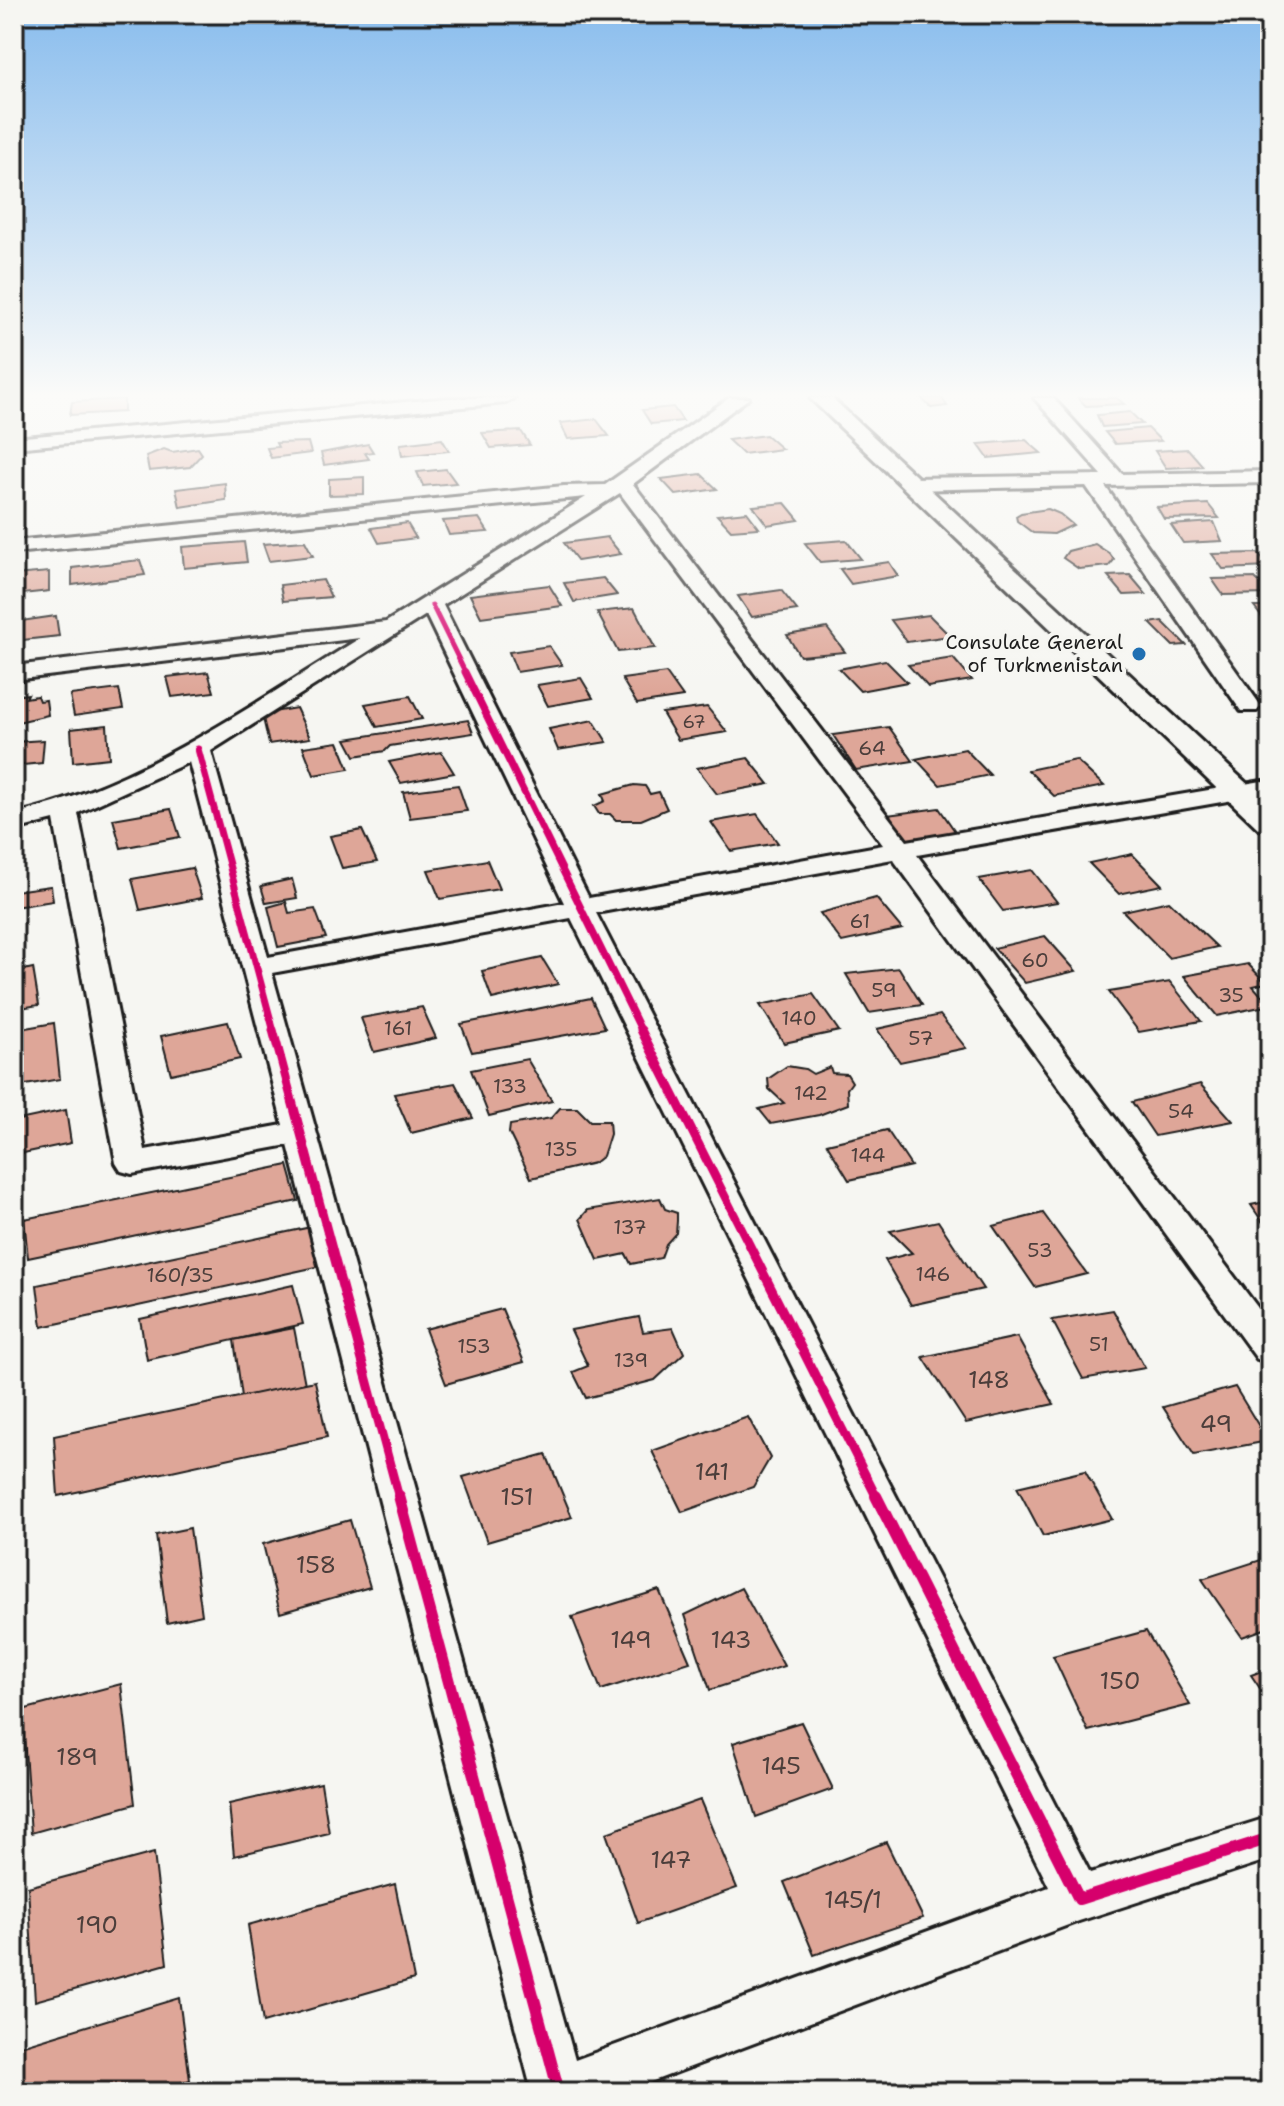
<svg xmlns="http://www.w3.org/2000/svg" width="1284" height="2106" font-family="'Shantell Sans',sans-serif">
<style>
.building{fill:#dea698;stroke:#1c1c1c;stroke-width:2}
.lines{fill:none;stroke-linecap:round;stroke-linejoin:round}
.minor-casing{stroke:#1c1c1c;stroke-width:6}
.tertiary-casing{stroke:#1c1c1c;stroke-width:6}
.minor{fill:#f6f6f2;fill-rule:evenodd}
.tertiary{fill:#f6f6f2;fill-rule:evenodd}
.cycleway-far3-casing{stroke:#f6f6f2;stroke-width:8}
.cycleway-far2-casing{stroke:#f6f6f2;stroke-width:11}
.cycleway-far1-casing{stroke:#f6f6f2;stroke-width:14}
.cycleway-casing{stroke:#f6f6f2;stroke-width:17}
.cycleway-far3{stroke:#d6006c;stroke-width:5}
.cycleway-far2{stroke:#d6006c;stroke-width:7}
.cycleway-far1{stroke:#d6006c;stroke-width:9}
.cycleway{stroke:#d6006c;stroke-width:12}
.poi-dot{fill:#1f6fb2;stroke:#f6f6f2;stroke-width:3}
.labels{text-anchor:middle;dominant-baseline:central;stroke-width:8;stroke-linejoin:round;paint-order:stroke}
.far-number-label{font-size:18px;fill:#4c3e3b}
.far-poi-label{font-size:20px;fill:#1c1c1c;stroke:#f6f6f2;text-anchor:end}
.number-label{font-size:20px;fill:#4c3e3b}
.near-number-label{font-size:24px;fill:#4c3e3b}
</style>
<rect width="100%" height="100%" fill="#f6f6f2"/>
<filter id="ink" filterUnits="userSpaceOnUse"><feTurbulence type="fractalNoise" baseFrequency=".0125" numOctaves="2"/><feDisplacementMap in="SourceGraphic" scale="16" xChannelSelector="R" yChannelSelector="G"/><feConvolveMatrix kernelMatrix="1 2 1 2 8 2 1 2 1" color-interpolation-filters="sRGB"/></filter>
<g filter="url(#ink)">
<g class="building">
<path d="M921 398H942L947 406 931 408Z"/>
<path d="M1078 398H1117L1124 404 1086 406Z"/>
<path d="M124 399V412L70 415 72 402Z"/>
<path d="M673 407 683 421 651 424 642 410Z"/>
<path d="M1130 412 1142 424 1102 427 1097 415Z"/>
<path d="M596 419 609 436 568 439 560 423Z"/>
<path d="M1148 428 1161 441 1115 444 1105 432Z"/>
<path d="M521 431 530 445 491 448 482 433Z"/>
<path d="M766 435 782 449 743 454 728 440Z"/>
<path d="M442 439 449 451 402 456 400 444Z"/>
<path d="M1026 440 1041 453 988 458 978 444Z"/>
<path d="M308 442 311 453 271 458 267 448 278 447 276 443Z"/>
<path d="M368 444 373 452 365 453 369 459 324 465 321 453Z"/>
<path d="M198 448 202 454 190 467 149 471 146 456 164 449 172 452Z"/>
<path d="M1188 449 1203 466 1166 468 1155 451Z"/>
<path d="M446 469 456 483 423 486 417 472Z"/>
<path d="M701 474 717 489 676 495 661 479Z"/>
<path d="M364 477V494L329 495V479Z"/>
<path d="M225 483 226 500 180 507 176 489Z"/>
<path d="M785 503 799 520 767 525 753 506Z"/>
<path d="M1208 504 1219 518 1164 519 1157 507Z"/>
<path d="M1048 509 1060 514 1073 525 1054 534 1033 533 1017 521 1016 516 1021 513Z"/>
<path d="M747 512 759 528 731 530 717 515Z"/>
<path d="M479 518 488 532 449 535 443 521Z"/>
<path d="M1214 522 1222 541 1183 543 1171 525Z"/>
<path d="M407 523 416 538 379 543 371 528Z"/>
<path d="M607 537 621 554 578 561 564 543Z"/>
<path d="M846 540 861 559 820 562 805 543Z"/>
<path d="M305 541 313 556 269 561 263 544Z"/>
<path d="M244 542 247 562 184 568 182 547Z"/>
<path d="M1095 544 1110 554 1114 560 1109 566 1079 569 1063 558 1068 551Z"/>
<path d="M1258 553 1269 567 1223 569 1212 554Z"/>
<path d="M140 560 145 575 72 585V568Z"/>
<path d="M889 562 898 576 851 584 840 569Z"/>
<path d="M49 572V591L14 595V575Z"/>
<path d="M1130 575 1146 594 1124 595 1108 576Z"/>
<path d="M603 578 617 595 574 602 564 583Z"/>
<path d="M1255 578 1270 594 1223 595 1212 579Z"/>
<path d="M323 580 331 597 283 601 280 585Z"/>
<path d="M549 585 562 606 481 617 470 595Z"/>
<path d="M781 590 797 610 752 617 738 596Z"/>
<path d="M1254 607H1270V624H1267Z"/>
<path d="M634 608 655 648 618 652 597 612Z"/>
<path d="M929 615 950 636 907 642 891 620Z"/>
<path d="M56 616 59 636 14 641V622Z"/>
<path d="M1162 621 1186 645 1173 646 1150 623Z"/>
<path d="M827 628 845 652 800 656 787 635Z"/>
<path d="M549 646 562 665 517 672 509 652Z"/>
<path d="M953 658 972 680 928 687 908 665Z"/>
<path d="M885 660 907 682 860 691 839 669Z"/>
<path d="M208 672 214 692 172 697 167 677Z"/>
<path d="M666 673 683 697 637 704 622 679Z"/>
<path d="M581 678 593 698 548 706 537 685Z"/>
<path d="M119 689 123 709 74 716 70 695Z"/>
<path d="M28 694 26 698 37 696 39 701 46 700 48 715 14 723V696Z"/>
<path d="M410 696 422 719 377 727 365 704Z"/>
<path d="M707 707 727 732 678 740 662 713Z"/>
<path d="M296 708 310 738 269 744 262 714Z"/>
<path d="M468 720 473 733 390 746 385 751 355 756 346 739Z"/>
<path d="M593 720 607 742 558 750 549 729Z"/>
<path d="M107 725 109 758 73 762 71 729Z"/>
<path d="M889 727 913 761 856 770 833 735Z"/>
<path d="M44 740 42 763 14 766V742Z"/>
<path d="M338 742 349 769 314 775 303 747Z"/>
<path d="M965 749 990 775 940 785 916 759Z"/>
<path d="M441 752 454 773 401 783 389 762Z"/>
<path d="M748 758 769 784 717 794 697 768Z"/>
<path d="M1076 760 1104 786 1054 796 1028 770Z"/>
<path d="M458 785 467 811 410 818 403 792Z"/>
<path d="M634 785 645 786 650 794 659 792 667 809 641 820H616L610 814H599L594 806 605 801 602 794Z"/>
<path d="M939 808 957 834 904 842 887 815Z"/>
<path d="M171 809 180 837 121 848 113 819Z"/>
<path d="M757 814 778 843 731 851 711 822Z"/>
<path d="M362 830 377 862 342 868 330 836Z"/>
<path d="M1132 854 1162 885 1119 894 1089 863Z"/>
<path d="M487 860 499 889 440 899 428 870Z"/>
<path d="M192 868 202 898 140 910 132 879Z"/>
<path d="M1032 870 1057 902 1003 911 979 879Z"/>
<path d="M292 879 297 898 266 903 261 886Z"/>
<path d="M51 886 53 901 14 907V891Z"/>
<path d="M876 898 902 929 842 942 820 913Z"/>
<path d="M1169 901 1217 947 1169 958 1123 911Z"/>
<path d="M286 902 289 913 315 909 326 938 278 947 268 907Z"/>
<path d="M1045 936 1076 971 1025 983 994 948Z"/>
<path d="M542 958 558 984 492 999 482 971Z"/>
<path d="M1248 964 1266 983 1253 986 1270 1005 1217 1016 1184 976Z"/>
<path d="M33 968 39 1005 14 1009V972Z"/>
<path d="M899 968 922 1005 869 1013 846 974Z"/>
<path d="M1170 982 1201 1021 1139 1032 1109 992Z"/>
<path d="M813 994 839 1031 784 1043 760 1005Z"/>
<path d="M591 998 605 1028 472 1052 461 1024Z"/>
<path d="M422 1007 436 1038 374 1052 361 1018Z"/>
<path d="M940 1015 966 1048 900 1062 877 1029Z"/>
<path d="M228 1022 240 1059 171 1074 161 1036Z"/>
<path d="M54 1023 60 1079 14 1087V1030Z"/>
<path d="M527 1059 552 1101 489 1116 471 1070Z"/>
<path d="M787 1066 805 1069 813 1074 830 1067 832 1073 847 1074 852 1082 847 1089 848 1104 819 1115 771 1124 759 1109 784 1103 769 1089 768 1079Z"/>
<path d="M455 1083 473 1118 411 1133 394 1094Z"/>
<path d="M1200 1084 1233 1121 1155 1136 1132 1102Z"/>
<path d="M560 1108H577L590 1121H609L610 1134 603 1156 594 1163 531 1178 509 1133 510 1125 551 1118Z"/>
<path d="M66 1110 71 1143 14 1155V1121Z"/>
<path d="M887 1130 911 1166 849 1180 827 1144Z"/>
<path d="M288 1165 298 1201 28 1258 24 1219Z"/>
<path d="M660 1198 665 1209 677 1213V1221L676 1233 666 1244 661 1258 631 1264 626 1254 598 1260 580 1219 588 1210Z"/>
<path d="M1270 1201V1233L1251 1205Z"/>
<path d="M1043 1213 1087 1274 1035 1287 993 1226Z"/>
<path d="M938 1221 983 1289 911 1305 885 1260 912 1253 890 1231Z"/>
<path d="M311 1227 321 1266 42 1327 37 1285Z"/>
<path d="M293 1285 303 1324 147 1360 140 1319Z"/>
<path d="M502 1309 524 1362 446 1384 425 1329Z"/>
<path d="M1113 1310 1145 1368 1083 1379 1052 1320Z"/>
<path d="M639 1317 643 1332 673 1328 684 1353 655 1380 586 1398 573 1372 588 1366 571 1330Z"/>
<path d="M294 1328 305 1384 242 1397 234 1340Z"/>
<path d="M1017 1337 1054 1404 966 1423 923 1357Z"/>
<path d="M315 1381 327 1437 58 1496 54 1436Z"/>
<path d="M1235 1387 1268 1441 1194 1455 1163 1407Z"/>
<path d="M748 1417 770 1458 753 1487 682 1512 652 1451Z"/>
<path d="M546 1454 572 1517 487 1542 463 1477Z"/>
<path d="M1085 1471 1112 1519 1043 1536 1017 1487Z"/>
<path d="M350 1520 370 1587 280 1613 263 1544Z"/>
<path d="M190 1528 202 1615 167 1623 156 1535Z"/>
<path d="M1270 1557V1627L1242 1637 1202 1579Z"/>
<path d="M741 1588 784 1666 710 1690 685 1615Z"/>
<path d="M659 1590 690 1662 601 1690 572 1617Z"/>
<path d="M1146 1631 1190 1705 1088 1731 1053 1656Z"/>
<path d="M1270 1668V1703L1251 1675Z"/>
<path d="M121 1684 135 1804 31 1833 22 1710Z"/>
<path d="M801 1722 833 1789 756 1817 733 1743Z"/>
<path d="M321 1783 329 1833 234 1856 229 1804Z"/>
<path d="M700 1800 737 1888 638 1923 606 1833Z"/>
<path d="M886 1842 923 1918 814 1955 784 1882Z"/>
<path d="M154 1853 167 1964 35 2001 28 1887Z"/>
<path d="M395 1884 414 1979 263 2023 248 1925Z"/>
<path d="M179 1998 190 2080 150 2092H14V2048Z"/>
</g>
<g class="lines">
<defs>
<g id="minor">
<path d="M448 398H515L506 403 14 448V438Z"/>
<path d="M729 398H749L633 484 907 841 1262 781 1270 783V793L1262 795 917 855 1270 1324V1363L1257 1359 893 859 596 913 1090 1873 1270 1817V1859L1079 1921 624 2092H532L288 1145 132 1174 121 1171 116 1163 54 820 14 830V814C141 785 251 705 360 638L14 680V666L386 622 586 497 14 553V541L564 486 605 485ZM620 493 883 845 589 898 443 605ZM426 615 564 903 268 957 211 751ZM189 762 283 1125 145 1150 78 813ZM571 918 1049 1887 575 2060 272 973Z"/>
<path d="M1034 398H1053L1122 474 1270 471V483L1105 486 1261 706 1257 711H1241L1086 486 911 490 901 484 911 478 1102 475Z"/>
</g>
<path id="tertiary" d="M810 398H832L1270 805V831L1259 829Z"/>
</defs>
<use href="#minor" class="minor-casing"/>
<use href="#tertiary" class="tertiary-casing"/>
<use href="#minor" class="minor"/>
<use href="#tertiary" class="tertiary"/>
<defs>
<path id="cycleway-far3" d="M432 605 466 674"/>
<g id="cycleway-far2">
<path d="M465 672 642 1032"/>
<path d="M198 749 274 1032"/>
</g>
<g id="cycleway-far1">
<path d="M273 1030 399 1498"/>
<path d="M641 1030 877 1498"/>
</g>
<g id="cycleway">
<path d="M399 1496 559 2092"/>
<path d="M876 1496 1079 1899 1270 1838"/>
</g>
</defs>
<use href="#cycleway-far3" class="cycleway-far3-casing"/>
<use href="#cycleway-far2" class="cycleway-far2-casing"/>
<use href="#cycleway-far1" class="cycleway-far1-casing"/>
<use href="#cycleway" class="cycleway-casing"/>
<use href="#cycleway-far3" class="cycleway-far3"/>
<use href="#cycleway-far2" class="cycleway-far2"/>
<use href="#cycleway-far1" class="cycleway-far1"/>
<use href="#cycleway" class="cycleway"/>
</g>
</g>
<linearGradient id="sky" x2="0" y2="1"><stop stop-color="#88bced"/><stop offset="0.57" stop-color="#fbfbf9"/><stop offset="1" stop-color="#fbfbf9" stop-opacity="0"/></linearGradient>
<rect width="1284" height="693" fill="url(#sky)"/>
<circle class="poi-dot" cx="1139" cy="654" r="8"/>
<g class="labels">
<g class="far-number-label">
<text x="694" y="722">67</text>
</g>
<g class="far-poi-label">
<text x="1123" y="642">Consulate General<tspan x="1123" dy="23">of Turkmenistan</tspan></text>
</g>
<g class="number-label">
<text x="872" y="748">64</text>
<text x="860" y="921">61</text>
<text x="1035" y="960">60</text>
<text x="884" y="990">59</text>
<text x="1231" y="995">35</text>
<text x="799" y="1018">140</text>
<text x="398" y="1028">161</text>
<text x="921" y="1038">57</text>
<text x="510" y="1086">133</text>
<text x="811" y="1093">142</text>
<text x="1181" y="1111">54</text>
<text x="561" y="1149">135</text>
<text x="868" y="1155">144</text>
<text x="630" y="1227">137</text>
<text x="1040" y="1250">53</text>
<text x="933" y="1274">146</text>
<text x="180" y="1275">160/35</text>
<text x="1099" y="1344">51</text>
<text x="474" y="1346">153</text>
<text x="631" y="1360">139</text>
</g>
<g class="near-number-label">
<text x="989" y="1380">148</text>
<text x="1216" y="1424">49</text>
<text x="712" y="1472">141</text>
<text x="517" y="1497">151</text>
<text x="316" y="1565">158</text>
<text x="631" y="1640">149</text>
<text x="731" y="1640">143</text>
<text x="1120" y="1681">150</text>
<text x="77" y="1757">189</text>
<text x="781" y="1766">145</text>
<text x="671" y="1860">147</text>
<text x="853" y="1900">145/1</text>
<text x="97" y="1925">190</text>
</g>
</g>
<rect width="1284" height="2106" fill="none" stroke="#f6f6f2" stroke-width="48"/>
<rect x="24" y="24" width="1236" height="2058" fill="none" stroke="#1c1c1c" stroke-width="3" filter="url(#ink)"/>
</svg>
